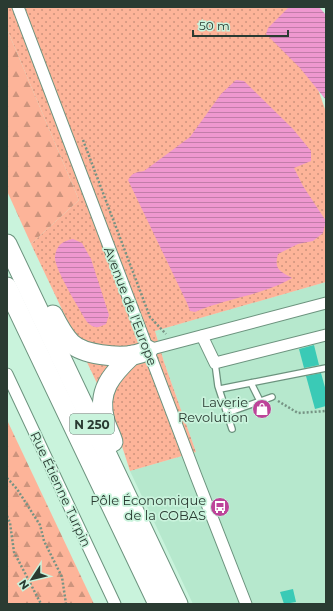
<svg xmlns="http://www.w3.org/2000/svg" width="333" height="611" font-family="Montserrat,sans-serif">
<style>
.built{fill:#b6e8cd}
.grass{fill:url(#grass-dots)}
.forest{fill:url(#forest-firs)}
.water{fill:url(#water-rules)}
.building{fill:#3acab6}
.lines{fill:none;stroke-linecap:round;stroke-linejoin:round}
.service-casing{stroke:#6c937e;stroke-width:8}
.minor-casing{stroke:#6c937e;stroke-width:13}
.trunk-casing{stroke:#6c937e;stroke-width:21}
.path{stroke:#769384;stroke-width:2.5;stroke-dasharray:2 2;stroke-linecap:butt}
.service{stroke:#fff;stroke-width:5.5}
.minor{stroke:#fff;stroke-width:11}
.trunk{stroke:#fff;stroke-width:19}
.labels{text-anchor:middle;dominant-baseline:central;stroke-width:3.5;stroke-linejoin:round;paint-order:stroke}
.shield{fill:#c9f3dc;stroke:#5a7265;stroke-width:1}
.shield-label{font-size:12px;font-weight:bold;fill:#2a3b32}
.street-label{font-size:13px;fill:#2a3b32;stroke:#c9f3dc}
.poi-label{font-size:13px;fill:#2a3b32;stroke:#c9f3dc;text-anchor:end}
</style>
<defs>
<pattern id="grass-dots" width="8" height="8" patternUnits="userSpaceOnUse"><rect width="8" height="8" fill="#fdb499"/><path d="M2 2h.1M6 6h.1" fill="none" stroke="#cd947d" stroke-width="1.8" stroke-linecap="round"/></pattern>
<pattern id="forest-firs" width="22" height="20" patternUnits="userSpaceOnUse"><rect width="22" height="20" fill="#fdb499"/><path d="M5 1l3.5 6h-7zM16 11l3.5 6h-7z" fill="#cd947d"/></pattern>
<pattern id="water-rules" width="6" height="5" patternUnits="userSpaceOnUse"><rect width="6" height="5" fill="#ee98cf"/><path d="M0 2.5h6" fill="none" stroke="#c17da9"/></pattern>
</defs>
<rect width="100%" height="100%" fill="#c9f3dc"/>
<path class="built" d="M326 282V604H193L130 471 196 452 164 362 155 331Z"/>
<path class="grass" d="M7 7H289L326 112V282L155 331 164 362 196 452 130 471 112 415 31 244 79 200 7 29Z"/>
<g class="forest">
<path d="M7 29 79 200 31 244 7 191Z"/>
<path d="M7 420 94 604H7Z"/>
</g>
<g class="water">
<path d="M289 7H319L326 15V100L300 68 266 34 268 28Z"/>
<path d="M236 80 244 81 293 129 311 151V161L294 168 303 186 326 221 323 233 313 241 298 244 278 254C274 269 279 271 292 278 264 295 226 298 195 312L190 311 187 303 128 180C132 173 136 172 144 171L190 137 221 94Z"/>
<path d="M73 239 82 243 91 259 109 315 106 324C98 328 94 329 87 322 80 310 54 268 55 257 56 245 63 241 73 239Z"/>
</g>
<g class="building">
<path d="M314 345 319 365 304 368 299 349Z"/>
<path d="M321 373 326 391V406L315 409 306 376Z"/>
<path d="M293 589 296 602 284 604 280 592Z"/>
</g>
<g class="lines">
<defs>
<g id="service">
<path d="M215 363 218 386 232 429"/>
<path d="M251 383 260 401"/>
<path d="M220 389 326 368"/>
<path d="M227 413 272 397"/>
</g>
<g id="minor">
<path d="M18 7 196 476 246 604"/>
<path d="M202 336 215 363 326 335"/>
<path d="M148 350 326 303"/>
<path d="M7 374 115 604"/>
</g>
<g id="trunk">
<path d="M7 244 178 604"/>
<path d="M7 287 158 604"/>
<path d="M53 315C58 325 63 335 71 343 83 355 118 358 134 355 139 354 144 352 148 350"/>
<path d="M113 442C111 435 107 428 105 421 96 391 112 374 132 355"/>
</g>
</defs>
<use href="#service" class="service-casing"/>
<use href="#minor" class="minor-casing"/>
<use href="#trunk" class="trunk-casing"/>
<g class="path">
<path d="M83 140 150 317 166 334"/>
<path d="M278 401 298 413 326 411"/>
<path d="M7 478 17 489 40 525 44 541 62 577 66 604"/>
<path d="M7 516 10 523 14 552 41 604"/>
</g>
<use href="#service" class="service"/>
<use href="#minor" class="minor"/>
<use href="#trunk" class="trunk"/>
</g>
<defs>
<symbol id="shop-disc" viewBox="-11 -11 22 22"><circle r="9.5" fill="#bd4499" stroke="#c9f3dc"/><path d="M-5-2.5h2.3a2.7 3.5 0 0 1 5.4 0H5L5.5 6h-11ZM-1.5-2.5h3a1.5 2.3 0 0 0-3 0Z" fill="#fff"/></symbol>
<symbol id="bus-disc" viewBox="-11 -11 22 22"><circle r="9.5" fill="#bd4499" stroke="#c9f3dc"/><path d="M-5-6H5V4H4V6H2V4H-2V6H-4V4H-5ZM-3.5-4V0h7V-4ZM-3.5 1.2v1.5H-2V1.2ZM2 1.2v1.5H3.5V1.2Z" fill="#fff"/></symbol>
</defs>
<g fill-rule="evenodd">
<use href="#shop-disc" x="251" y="398" width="22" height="22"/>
<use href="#bus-disc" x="209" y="496" width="22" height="22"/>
</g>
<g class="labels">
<rect class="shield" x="70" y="414" width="44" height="20" rx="3"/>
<g class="shield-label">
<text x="92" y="424">N 250</text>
</g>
<g class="street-label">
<text transform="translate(131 306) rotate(69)">Avenue de l'Europe</text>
<text transform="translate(61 489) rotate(65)">Rue Étienne Turpin</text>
</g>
<g class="poi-label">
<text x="248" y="402">Laverie<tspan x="248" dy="15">Revolution</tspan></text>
<text x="206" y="500">Pôle Économique<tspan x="206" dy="15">de la COBAS</tspan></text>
</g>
</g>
<rect width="333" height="611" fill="none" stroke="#2a3b32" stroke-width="16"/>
<g transform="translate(32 579) rotate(235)" stroke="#c9f3dc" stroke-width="3" paint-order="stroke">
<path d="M0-3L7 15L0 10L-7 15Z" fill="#2a3b32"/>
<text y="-6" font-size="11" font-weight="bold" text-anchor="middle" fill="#2a3b32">N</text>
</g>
<path d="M193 30v6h95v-6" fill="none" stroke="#2a3b32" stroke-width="2"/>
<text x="199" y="30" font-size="12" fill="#2a3b32" stroke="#c9f3dc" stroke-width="3" paint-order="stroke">50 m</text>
</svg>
